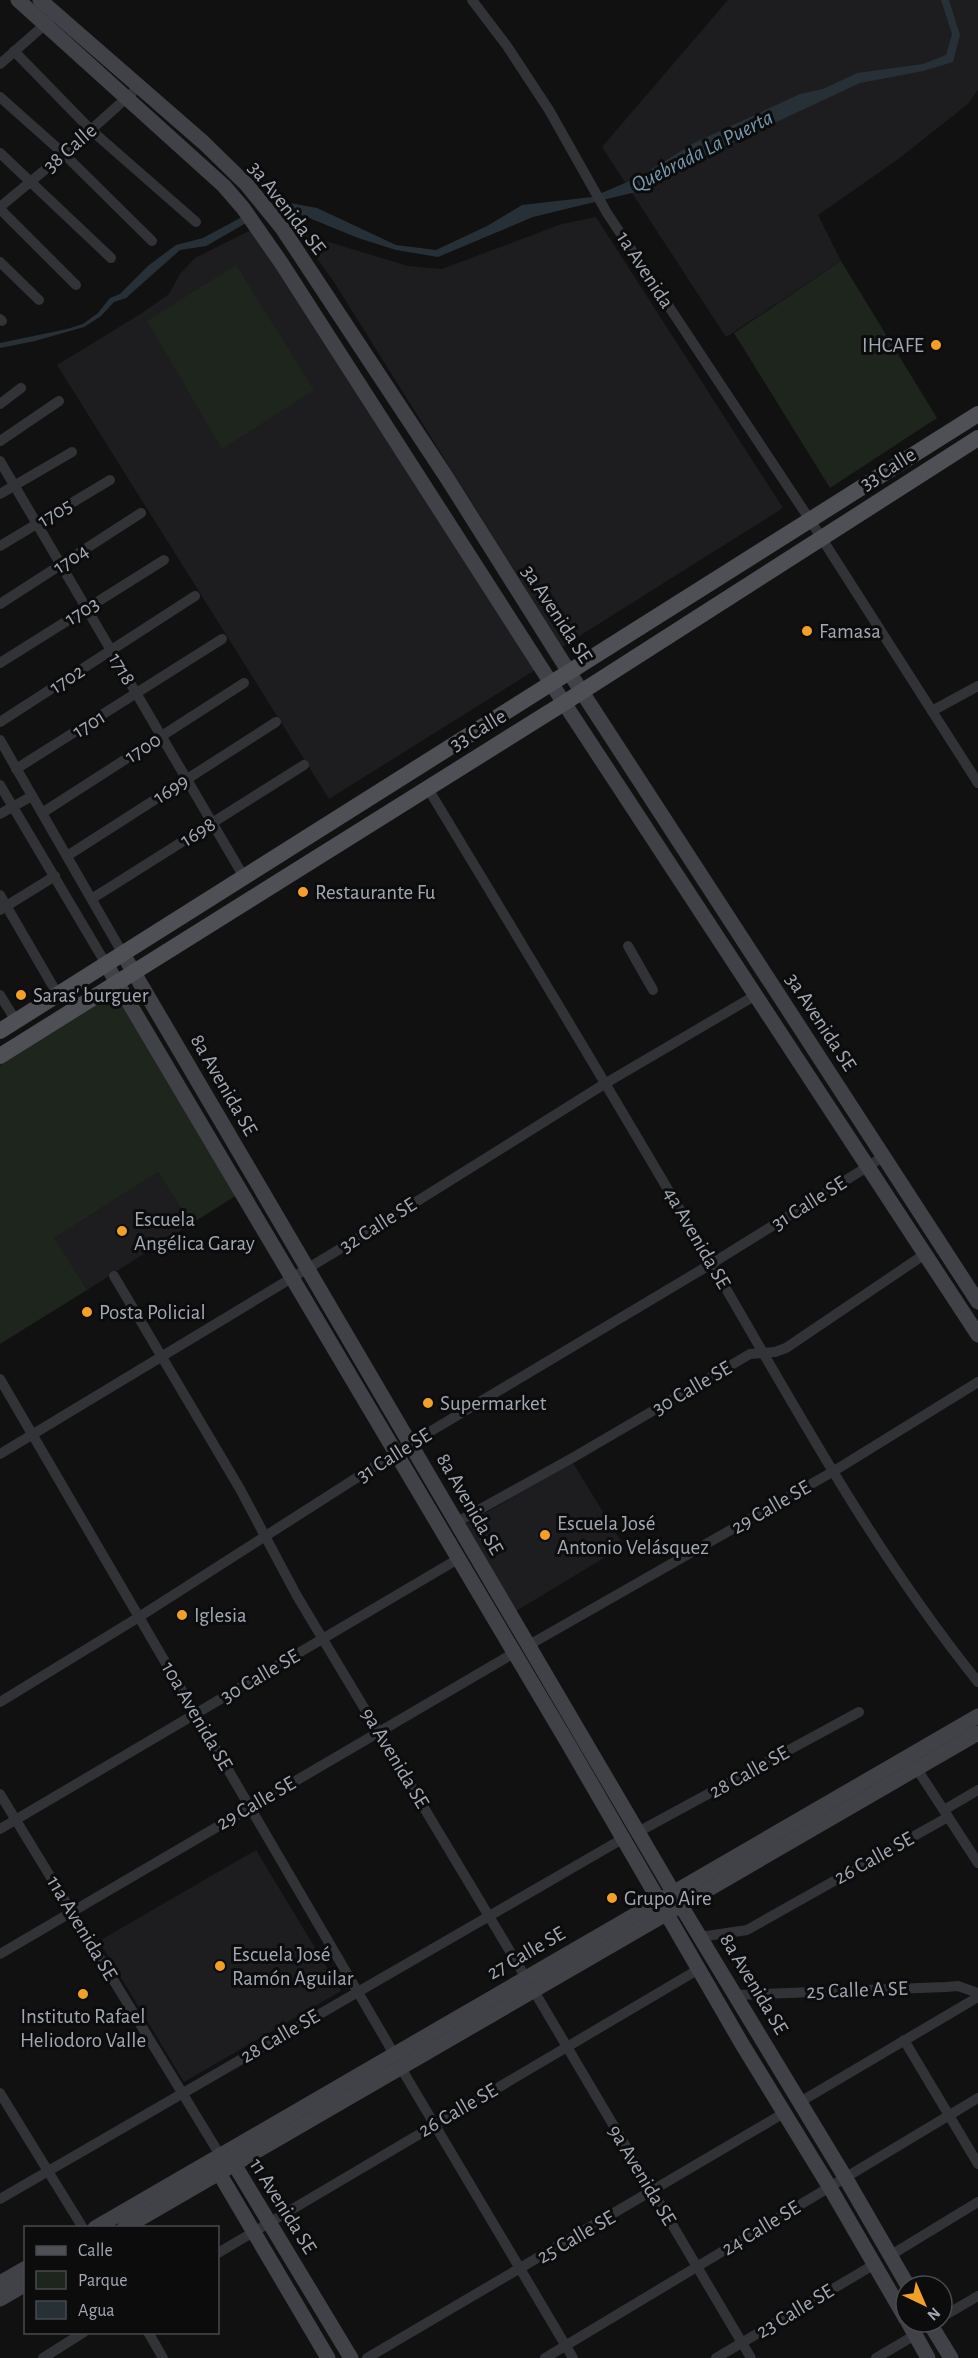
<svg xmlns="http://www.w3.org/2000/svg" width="978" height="2358" font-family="'Alegreya Sans',sans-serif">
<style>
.built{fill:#1d1d1f}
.green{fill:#1d251d}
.water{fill:#273036}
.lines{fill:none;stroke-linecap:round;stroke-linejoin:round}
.street{stroke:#323337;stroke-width:10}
.secondary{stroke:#404247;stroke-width:15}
.primary{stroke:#4e5056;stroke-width:16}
.poi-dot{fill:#f3a027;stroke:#0c0c0d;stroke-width:2}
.labels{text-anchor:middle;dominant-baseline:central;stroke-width:6;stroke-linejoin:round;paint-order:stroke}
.street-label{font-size:21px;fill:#a2a8b3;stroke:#0c0c0d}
.poi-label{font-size:21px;fill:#a2a8b3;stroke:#0c0c0d;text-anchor:start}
.water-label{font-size:22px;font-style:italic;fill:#7799af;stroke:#0c0c0d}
</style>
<rect width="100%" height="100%" fill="#111112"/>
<g class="built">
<path d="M728 0H978V90L968 104 897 160 818 215 841 261 726 337 602 147Z"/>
<path d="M596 217 783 508 562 647 334 282 299 233 408 266 442 269 562 224Z"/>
<path d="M253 229 535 670 329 799 57 365 142 313 169 294 180 274 195 258Z"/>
<path d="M158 1172 191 1224 87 1290 53 1238Z"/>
<path d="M573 1463 624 1546 516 1611 466 1524Z"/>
<path d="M256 1850 341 1991 184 2082 99 1941Z"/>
</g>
<g class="green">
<path d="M841 261 937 418 830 488 734 333Z"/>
<path d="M236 265 314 390 222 449 147 321Z"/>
<path d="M108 997 120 1000 237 1195 191 1224 158 1172 54 1238 87 1290 0 1344V1065Z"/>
</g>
<g class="water">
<path d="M941 0H949L960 35 953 62 923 71 860 83 706 155 644 190 533 217 438 257 396 250 358 238 297 213 269 211V204L285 202 317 208 396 245 436 250 487 226 522 205 592 197 639 177 694 143 800 94 823 89 857 73 923 64 946 55 952 34Z"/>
<path d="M242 217 246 223 206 246 180 250 126 298 114 302 101 316 84 327 35 341 0 348V343L67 329 83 324 98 313 110 298 120 294 149 265 176 245 203 238Z"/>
</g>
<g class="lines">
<g class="street">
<path d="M472 0 507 46 549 110 607 213 810 520 978 783"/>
<path d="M14 51 91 130 196 222"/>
<path d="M0 64 49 21"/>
<path d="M0 97 64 154 152 241"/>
<path d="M0 153 111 258"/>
<path d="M0 207 64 154 132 93"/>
<path d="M0 209 76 285"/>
<path d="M0 262 39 300"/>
<path d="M0 319 2 321"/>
<path d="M0 404 21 388"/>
<path d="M0 441 59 401"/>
<path d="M0 461 244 877"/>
<path d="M0 494 72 452"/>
<path d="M0 546 110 480"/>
<path d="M0 604 141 513"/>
<path d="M0 663 164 560"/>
<path d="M932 711 978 686"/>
<path d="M0 722 195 596"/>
<path d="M0 740 123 954"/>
<path d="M16 769 222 639"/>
<path d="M0 785 106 964"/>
<path d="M427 787C524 947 620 1107 714 1268 796 1409 875 1554 978 1682"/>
<path d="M42 813 244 683"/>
<path d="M0 814 32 796"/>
<path d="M67 856 276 722"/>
<path d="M0 895 58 995"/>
<path d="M93 898 304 765"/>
<path d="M0 910 55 876"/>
<path d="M628 946 653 990"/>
<path d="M0 995 16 1021"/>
<path d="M114 1276 240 1489 297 1596 526 1978"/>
<path d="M0 1379 394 2054"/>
<path d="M0 1454 363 1235 606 1083 756 995"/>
<path d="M457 1522 574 1457 750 1354 775 1352 786 1348 925 1254"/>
<path d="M529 1645 834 1471 978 1382"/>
<path d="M0 1702 139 1617 411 1443 711 1264 883 1157"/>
<path d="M917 1769 978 1863"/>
<path d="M0 1794 220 2155"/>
<path d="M944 1810 978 1790"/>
<path d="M0 1829 458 1559"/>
<path d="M638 1832 859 1712"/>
<path d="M700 1937 747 1930 948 1817"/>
<path d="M0 1954 514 1653"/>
<path d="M534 1991 751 2358"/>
<path d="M736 1995 946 1987 958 1986 978 1993"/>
<path d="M904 2040 978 2164"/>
<path d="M401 2068 573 2358"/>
<path d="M0 2093 83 2228"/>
<path d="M800 2102 978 1997"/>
<path d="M0 2199 624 1838"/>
<path d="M218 2253 699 1969"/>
<path d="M891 2255 978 2202"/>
<path d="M942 2317 978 2296"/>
<path d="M148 2332 163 2358"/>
<path d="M43 2358 84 2332"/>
<path d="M367 2358 784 2113"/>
<path d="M545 2358 978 2098"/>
<path d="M716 2358 875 2264"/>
<path d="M876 2358 915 2335"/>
</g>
<g class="secondary">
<path d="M18 0 224 186 243 208 282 264 551 683 978 1335"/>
<path d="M40 0 204 143 247 185 282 228 447 478 569 672 978 1302"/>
<path d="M123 954 686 1914 845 2177 908 2286"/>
<path d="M106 964 569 1745 742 2044 829 2186 906 2319"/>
<path d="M95 2228 978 1716"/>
<path d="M124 2228 978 1733"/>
<path d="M0 2283 26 2268"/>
<path d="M0 2299 26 2284"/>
<path d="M908 2322 928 2358"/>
<path d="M929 2322 951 2358"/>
<path d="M328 2358 219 2173 220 2155 234 2164 351 2358"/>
</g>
<g class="primary">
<path d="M0 1031 978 414"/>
<path d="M0 1056 564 703 978 438"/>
</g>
</g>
<g class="poi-dot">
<circle cx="936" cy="345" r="6"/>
<circle cx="807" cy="631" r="6"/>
<circle cx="303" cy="892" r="6"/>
<circle cx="21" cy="995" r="6"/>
<circle cx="122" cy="1231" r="6"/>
<circle cx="87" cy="1312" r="6"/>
<circle cx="428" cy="1403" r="6"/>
<circle cx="545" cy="1535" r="6"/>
<circle cx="182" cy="1615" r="6"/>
<circle cx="612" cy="1898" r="6"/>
<circle cx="220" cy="1966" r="6"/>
<circle cx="83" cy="1994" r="6"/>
</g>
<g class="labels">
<g class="street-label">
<text transform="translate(70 148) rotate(-41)">38 Calle</text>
<text transform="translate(287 208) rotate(52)">3a Avenida SE</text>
<text transform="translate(645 270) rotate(57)">1a Avenida</text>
<text transform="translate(888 469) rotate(-32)">33 Calle</text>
<text transform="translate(55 513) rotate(-31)">1705</text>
<text transform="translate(71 559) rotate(-33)">1704</text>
<text transform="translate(82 611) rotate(-32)">1703</text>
<text transform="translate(557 614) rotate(57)">3a Avenida SE</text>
<text transform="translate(122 669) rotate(60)">1718</text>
<text transform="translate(67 679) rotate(-33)">1702</text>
<text transform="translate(89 724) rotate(-32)">1701</text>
<text transform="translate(478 730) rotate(-31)">33 Calle</text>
<text transform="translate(143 748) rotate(-33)">1700</text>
<text transform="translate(171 789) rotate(-33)">1699</text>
<text transform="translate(198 832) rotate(-32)">1698</text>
<text transform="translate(821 1022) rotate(57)">3a Avenida SE</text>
<text transform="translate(224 1085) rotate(60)">8a Avenida SE</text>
<text transform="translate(809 1203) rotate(-32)">31 Calle SE</text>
<text transform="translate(378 1225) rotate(-32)">32 Calle SE</text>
<text transform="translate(697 1238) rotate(60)">4a Avenida SE</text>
<text transform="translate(692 1388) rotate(-30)">30 Calle SE</text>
<text transform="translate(394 1455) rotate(-32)">31 Calle SE</text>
<text transform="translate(470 1504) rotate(60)">8a Avenida SE</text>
<text transform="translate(771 1507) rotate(-30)">29 Calle SE</text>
<text transform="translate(260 1676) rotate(-30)">30 Calle SE</text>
<text transform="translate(197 1716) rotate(60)">10a Avenida SE</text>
<text transform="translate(395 1758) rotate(59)">9a Avenida SE</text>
<text transform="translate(749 1772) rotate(-29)">28 Calle SE</text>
<text transform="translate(256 1803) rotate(-30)">29 Calle SE</text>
<text transform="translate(874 1858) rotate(-29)">26 Calle SE</text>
<text transform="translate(82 1928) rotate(59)">11a Avenida SE</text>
<text transform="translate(526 1953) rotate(-30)">27 Calle SE</text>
<text transform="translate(754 1984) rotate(59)">8a Avenida SE</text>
<text transform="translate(857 1990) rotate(-2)">25 Calle A SE</text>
<text transform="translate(280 2036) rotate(-30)">28 Calle SE</text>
<text transform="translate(458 2110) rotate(-30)">26 Calle SE</text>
<text transform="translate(642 2175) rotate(59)">9a Avenida SE</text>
<text transform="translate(283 2206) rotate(58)">11 Avenida SE</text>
<text transform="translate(761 2228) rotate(-31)">24 Calle SE</text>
<text transform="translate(576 2237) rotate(-30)">25 Calle SE</text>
<text transform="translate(795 2311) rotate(-31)">23 Calle SE</text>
</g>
<g class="poi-label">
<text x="924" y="345" text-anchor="end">IHCAFE</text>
<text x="819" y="631">Famasa</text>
<text x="315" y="892">Restaurante Fu</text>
<text x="33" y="995">Saras' burguer</text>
<text x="134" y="1219">Escuela<tspan x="134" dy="24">Angélica Garay</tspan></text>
<text x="99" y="1312">Posta Policial</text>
<text x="440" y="1403">Supermarket</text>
<text x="557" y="1523">Escuela José<tspan x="557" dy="24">Antonio Velásquez</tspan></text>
<text x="194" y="1615">Iglesia</text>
<text x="624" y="1898">Grupo Aire</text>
<text x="232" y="1954">Escuela José<tspan x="232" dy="24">Ramón Aguilar</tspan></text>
<text x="83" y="2016" text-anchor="middle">Instituto Rafael<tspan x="83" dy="24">Heliodoro Valle</tspan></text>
</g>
<g class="water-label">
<text transform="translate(702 151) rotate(-27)">Quebrada La Puerta</text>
</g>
</g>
<rect x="24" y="2226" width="195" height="108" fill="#0c0c0d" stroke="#484a4f" stroke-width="1.5"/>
<rect x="36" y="2246" width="30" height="9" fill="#4e5056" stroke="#484a4f" stroke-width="1.5"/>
<text x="78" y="2256" font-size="18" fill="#a2a8b3">Calle</text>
<rect x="36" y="2271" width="30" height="18" fill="#1d251d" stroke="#484a4f" stroke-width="1.5"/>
<text x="78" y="2286" font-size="18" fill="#a2a8b3">Parque</text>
<rect x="36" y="2301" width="30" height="18" fill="#273036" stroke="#484a4f" stroke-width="1.5"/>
<text x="78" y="2316" font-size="18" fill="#a2a8b3">Agua</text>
<g transform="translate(924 2304) rotate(136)"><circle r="28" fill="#0c0c0d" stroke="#484a4f" stroke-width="1.5"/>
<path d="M0-4.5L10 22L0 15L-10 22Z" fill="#f3a027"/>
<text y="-9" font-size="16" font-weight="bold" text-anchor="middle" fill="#a2a8b3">N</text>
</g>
</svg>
